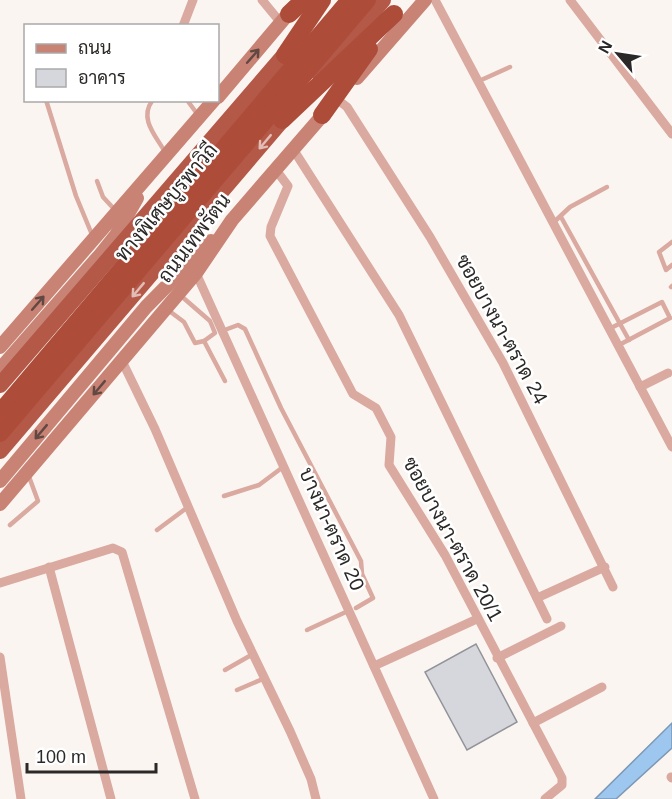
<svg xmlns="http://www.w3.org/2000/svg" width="672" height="799" font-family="Helvetica,Sarabun,sans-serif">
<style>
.water{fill:#9ec7f0;stroke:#7c98b4;stroke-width:1.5}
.building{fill:#d6d7dd;stroke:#929398;stroke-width:1.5}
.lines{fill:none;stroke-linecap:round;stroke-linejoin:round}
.service{stroke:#daa99f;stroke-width:4.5}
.minor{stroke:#daa99f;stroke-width:9}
.secondary{stroke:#c98375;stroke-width:14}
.trunk{stroke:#b45948;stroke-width:16}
.motorway{stroke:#ae4c3a;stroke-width:18}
.oneway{stroke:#624842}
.oneway2{stroke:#e1bdb6}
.labels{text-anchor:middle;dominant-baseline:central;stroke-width:5;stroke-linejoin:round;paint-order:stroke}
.street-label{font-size:20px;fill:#2b2927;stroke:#fff}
</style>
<rect width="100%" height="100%" fill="#faf5f1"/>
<path class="water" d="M672 723V748L616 799H595Z"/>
<path class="building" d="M476 644 517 722 467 750 425 672Z"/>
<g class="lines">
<g class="service">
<path d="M479 81 510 67"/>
<path d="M46 100 76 196 93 237"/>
<path d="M187 100 198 115"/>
<path d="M152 101C139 119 156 136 165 152"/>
<path d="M97 181 103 197 115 210"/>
<path d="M561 217 629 340"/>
<path d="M553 223 570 207 607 187"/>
<path d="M672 242 659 252 666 270 672 265"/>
<path d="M671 287 672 286"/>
<path d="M180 295 210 321 215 333 204 341"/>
<path d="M168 310 184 322 195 343 204 341 225 381"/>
<path d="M609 329 662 302 670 318 619 345"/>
<path d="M222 331 238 325 245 329 281 408 361 561 362 574 373 598 356 608"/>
<path d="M224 496 259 485 283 467"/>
<path d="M10 525 38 501 28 474"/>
<path d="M157 530 188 507"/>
<path d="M307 630 348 611"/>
<path d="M225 670 253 654"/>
<path d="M237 690 265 678"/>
</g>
<g class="minor">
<path d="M262 0 281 23"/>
<path d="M435 0 672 447"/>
<path d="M570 0 672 134"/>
<path d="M183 26 193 0"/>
<path d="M338 100 347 107 430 237 503 363 613 587"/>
<path d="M293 149 399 315 547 619"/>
<path d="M276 170 288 186 271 227 270 236 353 394 376 408 391 437 389 465 445 555 562 778V785L545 799"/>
<path d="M196 273 434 799"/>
<path d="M122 361 155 429 237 621 290 731 311 779 316 799"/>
<path d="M640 387 668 373"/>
<path d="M49 567 111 799"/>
<path d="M0 583 113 548 122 552 195 799"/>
<path d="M537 598 605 567"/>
<path d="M0 657 21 799"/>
<path d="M497 658 561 626"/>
<path d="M374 666 477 619"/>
<path d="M533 723 602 687"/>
<path d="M671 777 672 778"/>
</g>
<g class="secondary">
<path d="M357 78 425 0"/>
<path d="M218 97 294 7"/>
<path d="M0 347 214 100"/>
<path d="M0 369 100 255 116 235 137 198"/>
<path d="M0 481 146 307 211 241"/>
<path d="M0 504 196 273 232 220 328 109"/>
</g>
<g class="trunk">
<path d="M320 75 383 0"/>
<path d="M0 385 293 45"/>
<path d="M0 451 290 111"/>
</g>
<g class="motorway">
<path d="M289 14 304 0"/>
<path d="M285 55 322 0"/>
<path d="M322 115 369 49"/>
<path d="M282 120 394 14"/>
<path d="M0 413 350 0"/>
<path d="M0 433 367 0"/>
</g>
</g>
<defs><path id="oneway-shaft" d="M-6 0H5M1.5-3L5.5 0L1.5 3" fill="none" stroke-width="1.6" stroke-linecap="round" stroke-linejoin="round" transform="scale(1.5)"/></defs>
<g class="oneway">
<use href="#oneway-shaft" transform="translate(253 56) rotate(-49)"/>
<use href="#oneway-shaft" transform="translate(38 303) rotate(-49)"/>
<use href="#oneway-shaft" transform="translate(99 388) rotate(130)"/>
<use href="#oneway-shaft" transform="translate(41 432) rotate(130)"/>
</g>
<g class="oneway2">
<use href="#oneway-shaft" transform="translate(265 142) rotate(130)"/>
<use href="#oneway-shaft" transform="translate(138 290) rotate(130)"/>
</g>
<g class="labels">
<g class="street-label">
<text transform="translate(166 202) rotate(-50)">ทางพิเศษบูรพาวิถี</text>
<text transform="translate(194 238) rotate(-53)">ถนนเทพรัตน</text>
<text transform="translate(502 329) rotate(61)">ซอยบางนา-ตราด 24</text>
<text transform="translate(332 529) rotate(66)">บางนา-ตราด 20</text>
<text transform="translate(453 539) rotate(61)">ซอยบางนา-ตราด 20/1</text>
</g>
</g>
<rect x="24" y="24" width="195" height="78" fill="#ffffff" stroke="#aaa9a9" stroke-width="1.5"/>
<rect x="36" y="44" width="30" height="9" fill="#c98375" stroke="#aaa9a9" stroke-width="1.5"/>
<text x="78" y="54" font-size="18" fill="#2b2927">ถนน</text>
<rect x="36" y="69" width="30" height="18" fill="#d6d7dd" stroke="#aaa9a9" stroke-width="1.5"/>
<text x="78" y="84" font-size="18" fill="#2b2927">อาคาร</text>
<g transform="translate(618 54) rotate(299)" stroke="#ffffff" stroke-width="4.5" paint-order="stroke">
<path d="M0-4.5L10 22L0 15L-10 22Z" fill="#2b2927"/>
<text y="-9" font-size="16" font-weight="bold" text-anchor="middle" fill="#2b2927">N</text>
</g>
<path d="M27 763v9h129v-9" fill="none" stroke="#2b2927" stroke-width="3"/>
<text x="36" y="763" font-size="18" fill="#2b2927" stroke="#ffffff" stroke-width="4.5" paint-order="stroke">100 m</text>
</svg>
